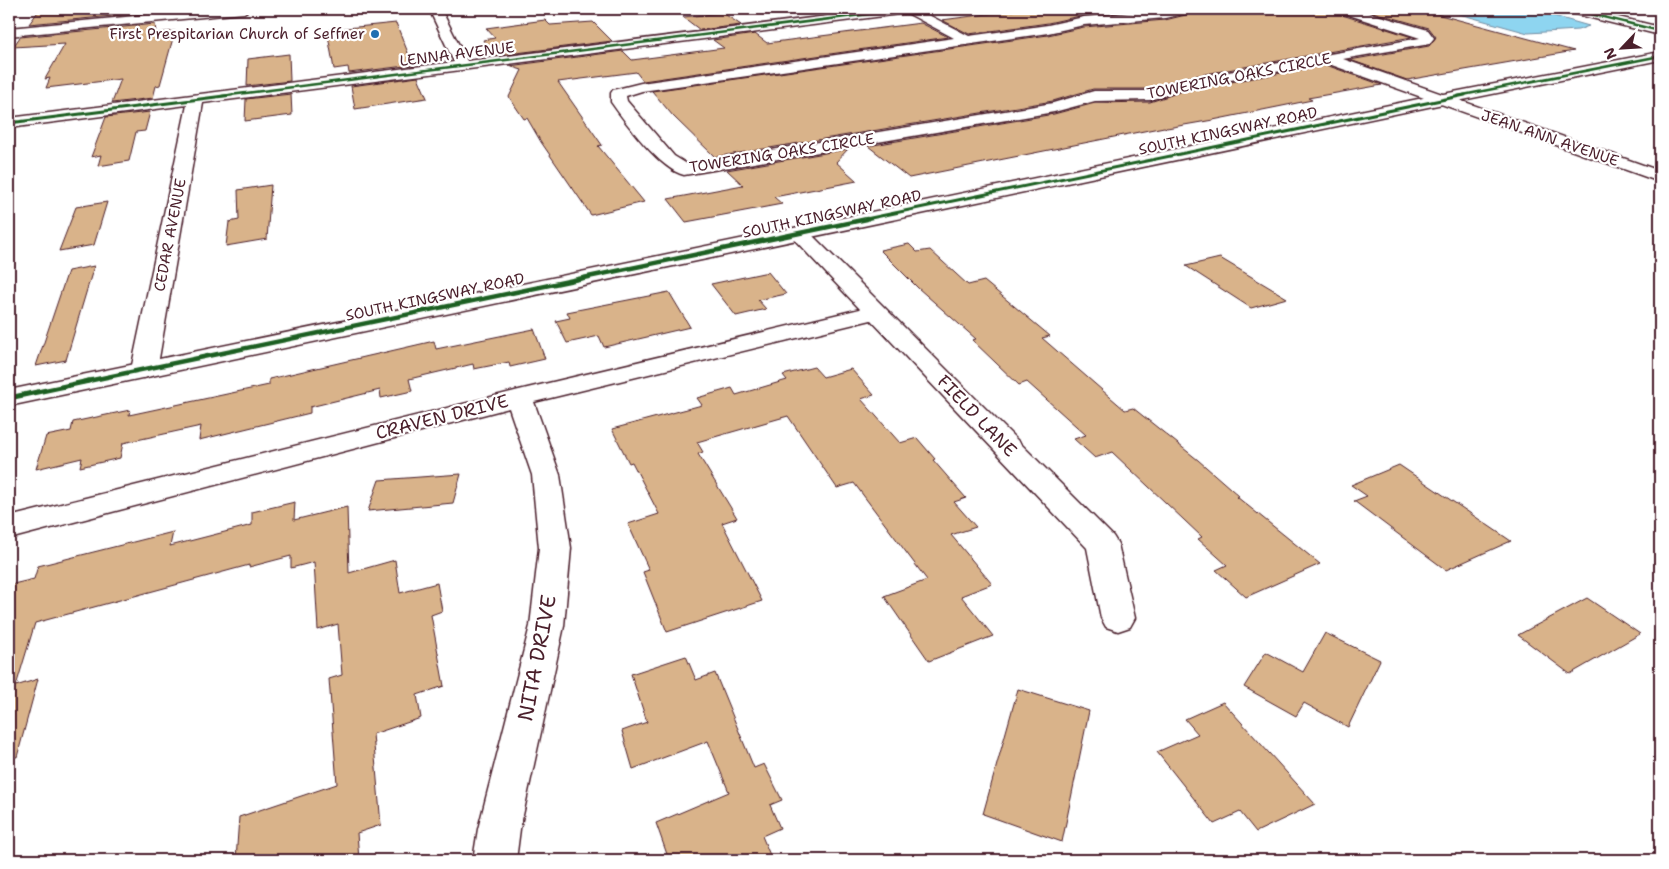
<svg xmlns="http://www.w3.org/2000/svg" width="1669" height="869" font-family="'Shantell Sans',sans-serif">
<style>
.water{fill:#8ed5f0;stroke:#738ca1}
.building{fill:#d9b38a;stroke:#4a1f2b}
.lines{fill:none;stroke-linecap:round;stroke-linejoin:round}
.minor-casing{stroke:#4a1f2b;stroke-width:3}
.tertiary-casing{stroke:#4a1f2b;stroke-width:3}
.minor{fill:#fff;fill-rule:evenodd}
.tertiary{fill:#fff;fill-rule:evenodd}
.cycleway-far3-casing{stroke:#fff;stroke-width:4}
.cycleway-far2-casing{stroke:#fff;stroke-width:5}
.cycleway-far1-casing{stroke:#fff;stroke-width:7}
.cycleway-casing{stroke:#fff;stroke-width:8}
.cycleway-far3{stroke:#1b5e20;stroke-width:2.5}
.cycleway-far2{stroke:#1b5e20;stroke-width:3}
.cycleway-far1{stroke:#1b5e20;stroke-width:4.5}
.cycleway{stroke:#1b5e20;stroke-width:5}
.poi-dot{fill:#1f6fb2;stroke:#fff;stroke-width:2}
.labels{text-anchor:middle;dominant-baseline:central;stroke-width:4.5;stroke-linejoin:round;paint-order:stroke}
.far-poi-label{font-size:15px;fill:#4a1f2b;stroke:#fff;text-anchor:end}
.far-street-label{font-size:15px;fill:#4a1f2b;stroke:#fff}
.street-label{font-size:18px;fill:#4a1f2b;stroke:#fff}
.near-street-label{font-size:21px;fill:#4a1f2b;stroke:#fff}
</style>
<rect width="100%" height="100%" fill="#fff"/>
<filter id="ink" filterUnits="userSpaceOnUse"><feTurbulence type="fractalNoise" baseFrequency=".02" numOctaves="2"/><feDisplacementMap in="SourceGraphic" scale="10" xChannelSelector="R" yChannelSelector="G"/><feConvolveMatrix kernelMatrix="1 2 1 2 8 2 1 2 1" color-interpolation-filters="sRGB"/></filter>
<g filter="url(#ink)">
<path class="water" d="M1441 9H1529L1589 26 1578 30 1528 33Z"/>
<g class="building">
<path d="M40 9H154V12L29 24Z"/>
<path d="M1026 9H1154L1084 15 1048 23 969 34 942 20Z"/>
<path d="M1194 9H1336L1339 14 1412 37 1183 78 1149 89H1093L1053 101 715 157 673 116 652 91 1048 35 1084 27 1165 20 1190 14Z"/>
<path d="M1362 9H1418L1574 51 1407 80 1350 60 1429 46 1436 37 1429 28Z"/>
<path d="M723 13 741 25 700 30 683 17Z"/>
<path d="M545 20 550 25 593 22 612 41 492 56 483 40 495 38 486 28Z"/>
<path d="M396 23 413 65 349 73 348 67 334 69 327 30Z"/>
<path d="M921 23 948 37 643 81 636 72 558 82 602 145 598 146 644 202 591 215 541 142 527 118 524 119 509 97 522 70 509 66 623 51 632 60 724 48 713 40 755 34 767 43Z"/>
<path d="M155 24 156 33 175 31 160 85 156 86 153 98 112 103 121 79 46 88 50 78 45 79 65 44 13 47 20 37Z"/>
<path d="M289 54 290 81 247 86 248 59Z"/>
<path d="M1326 65 1382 85 1308 98 1312 100 1213 120 1167 128 1164 127 909 178 868 146 1054 114 1095 103 1150 102 1186 90Z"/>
<path d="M418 77 427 98 355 109 351 86Z"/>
<path d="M291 94 292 115 245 121 246 99Z"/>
<path d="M150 112 145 131 136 132 129 161 98 166 101 155 91 157 106 117Z"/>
<path d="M848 149 836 162 857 181 774 197 782 204 686 222 668 199 743 185 727 170Z"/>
<path d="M271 185 267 239 226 246 229 222 239 220 238 190Z"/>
<path d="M107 202 94 245 59 251 76 207Z"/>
<path d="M909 244 917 252 930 250 968 285 984 281 1050 336 1042 338 1125 410 1133 408 1198 460 1239 496 1237 497 1320 564 1246 597 1216 570 1227 565 1198 539 1202 537 1112 452 1095 458 1074 439 1086 435 1027 382 1019 385 972 340 976 339 918 288 880 250Z"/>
<path d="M1220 258 1287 298 1251 308 1186 266Z"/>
<path d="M94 266 66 360 36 366 68 271Z"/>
<path d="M768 272 786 294 758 300 766 309 736 316 711 284Z"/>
<path d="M669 292 690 327 604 347 599 336 567 343 556 321 570 318 567 312Z"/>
<path d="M534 329 545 359 510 367 509 362 474 369 473 364 409 379 412 391 381 398 380 390 310 407V413L199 440 201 426 123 443 120 458 80 467 82 458 36 469 46 436 71 431 73 422 130 410 129 415 269 385V379L434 341 436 349Z"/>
<path d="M814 367 823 377 851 369 874 395 861 399 900 443 917 438 935 459 933 460 966 498 954 502 976 527 951 535 992 584 961 596 993 636 929 661 884 596 927 580 854 483 837 488 788 416 697 442 703 452 698 454 737 518 722 523 762 601 667 632 643 572 649 570 628 524 659 514 632 462 629 463 612 429 702 405 697 398 732 388 736 395 787 380 783 375Z"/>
<path d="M1399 465 1511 541 1446 570 1354 501 1367 496 1351 485Z"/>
<path d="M461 474 453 503 368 511 379 480Z"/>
<path d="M295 502 294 520 347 507 349 573 395 560 400 593 437 583 442 611 431 615 444 686 417 695 421 718 373 734 381 825 357 833 359 860H236L239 817 337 784 329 679 342 675 338 624 318 630 314 562 291 568V556L249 567V565L35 623 16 686 38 679 17 757 9 756V585L34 579 38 566 173 532 170 546 252 525V512Z"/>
<path d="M1587 598 1640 634 1570 674 1518 635Z"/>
<path d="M1325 633 1380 660 1348 727 1304 703 1296 716 1244 687 1266 652 1303 672Z"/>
<path d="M686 656 696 680 715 673 754 768 764 764 782 800 770 805 780 828 762 836 772 860H669L656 823 729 792 708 741 633 769 622 731 647 722 631 674Z"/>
<path d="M1018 689 1089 711 1062 842 983 814Z"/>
<path d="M1223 702 1315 804 1256 832 1240 812 1214 824 1157 752 1198 734 1185 719Z"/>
</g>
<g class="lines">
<defs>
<g id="minor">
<path d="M210 9H250L244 13 9 36V28Z"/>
<path d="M429 9H441L467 61 883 9H917L969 36 1048 25 1084 17 1172 9H1192L1190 12 1165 18 1084 25 1048 33 642 91 626 96 627 101 674 156 687 164 1053 103 1094 91H1149L1183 80 1420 38 1340 12 1338 9H1356L1428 30 1434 38 1429 44 1424 45 1343 59 1660 171V182L1326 63 1186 88 1150 100 1095 101 1054 112 684 175C661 170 625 122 611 102V93L613 90 641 83 954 38 907 13 203 103 157 370 153 375 144 378 135 375 131 370 187 105 9 128V118L454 62Z"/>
<path d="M799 227 806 229 1113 536 1118 544 1135 618 1130 627 1118 631 1106 627 1101 618 1087 548 871 320 534 402 560 475 571 548 564 626 520 829 516 860H473L478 829 530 626 539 548 532 475 509 408 9 539V517L519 390 860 309 792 237 789 233 792 229Z"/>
</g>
<g id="tertiary">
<path d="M1565 9H1585L1660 27V35L1567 12Z"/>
<path d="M1660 52V60L1428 107 9 406V390L1428 97Z"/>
</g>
</defs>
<use href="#minor" class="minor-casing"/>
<use href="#tertiary" class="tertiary-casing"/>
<use href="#minor" class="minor"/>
<use href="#tertiary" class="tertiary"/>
<defs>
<g id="cycleway-far3">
<path d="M1571 9 1660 31"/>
<path d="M222 96 909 9"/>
<path d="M1458 96 1660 56"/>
</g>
<g id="cycleway-far2">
<path d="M9 123 232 95"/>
<path d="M861 220 1465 95"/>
</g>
<path id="cycleway-far1" d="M83 382 867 219"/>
<path id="cycleway" d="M9 398 89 381"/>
</defs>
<use href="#cycleway-far3" class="cycleway-far3-casing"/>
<use href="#cycleway-far2" class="cycleway-far2-casing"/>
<use href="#cycleway-far1" class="cycleway-far1-casing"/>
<use href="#cycleway" class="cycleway-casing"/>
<use href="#cycleway-far3" class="cycleway-far3"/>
<use href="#cycleway-far2" class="cycleway-far2"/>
<use href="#cycleway-far1" class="cycleway-far1"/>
<use href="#cycleway" class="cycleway"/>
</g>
</g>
<circle class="poi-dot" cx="375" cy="34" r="5"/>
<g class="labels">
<g class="far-poi-label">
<text x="365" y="34">First Prespitarian Church of Seffner</text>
</g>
<g class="far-street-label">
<text transform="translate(457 54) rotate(-7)">LENNA AVENUE</text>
<text transform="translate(1239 76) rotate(-11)">TOWERING OAKS CIRCLE</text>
<text transform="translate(1228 131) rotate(-12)">SOUTH KINGSWAY ROAD</text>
<text transform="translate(1550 138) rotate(19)">JEAN ANN AVENUE</text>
<text transform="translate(782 153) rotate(-9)">TOWERING OAKS CIRCLE</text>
<text transform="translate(832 214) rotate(-12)">SOUTH KINGSWAY ROAD</text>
<text transform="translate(170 235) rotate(-79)">CEDAR AVENUE</text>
<text transform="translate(435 297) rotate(-12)">SOUTH KINGSWAY ROAD</text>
</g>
<g class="street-label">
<text transform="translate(977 416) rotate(46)">FIELD LANE</text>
<text transform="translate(442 417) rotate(-14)">CRAVEN DRIVE</text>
</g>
<g class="near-street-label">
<text transform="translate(537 658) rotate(-79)">NITA DRIVE</text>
</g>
</g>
<rect width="1669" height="869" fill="none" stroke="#fff" stroke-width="30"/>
<rect x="15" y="15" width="1639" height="839" fill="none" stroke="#4a1f2b" stroke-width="2" filter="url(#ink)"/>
<g transform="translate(1622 48) rotate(245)" stroke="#ffffff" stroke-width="4" paint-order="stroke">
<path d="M0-4L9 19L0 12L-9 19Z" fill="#4a1f2b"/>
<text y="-8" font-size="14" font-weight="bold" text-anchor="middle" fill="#4a1f2b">N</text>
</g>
</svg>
